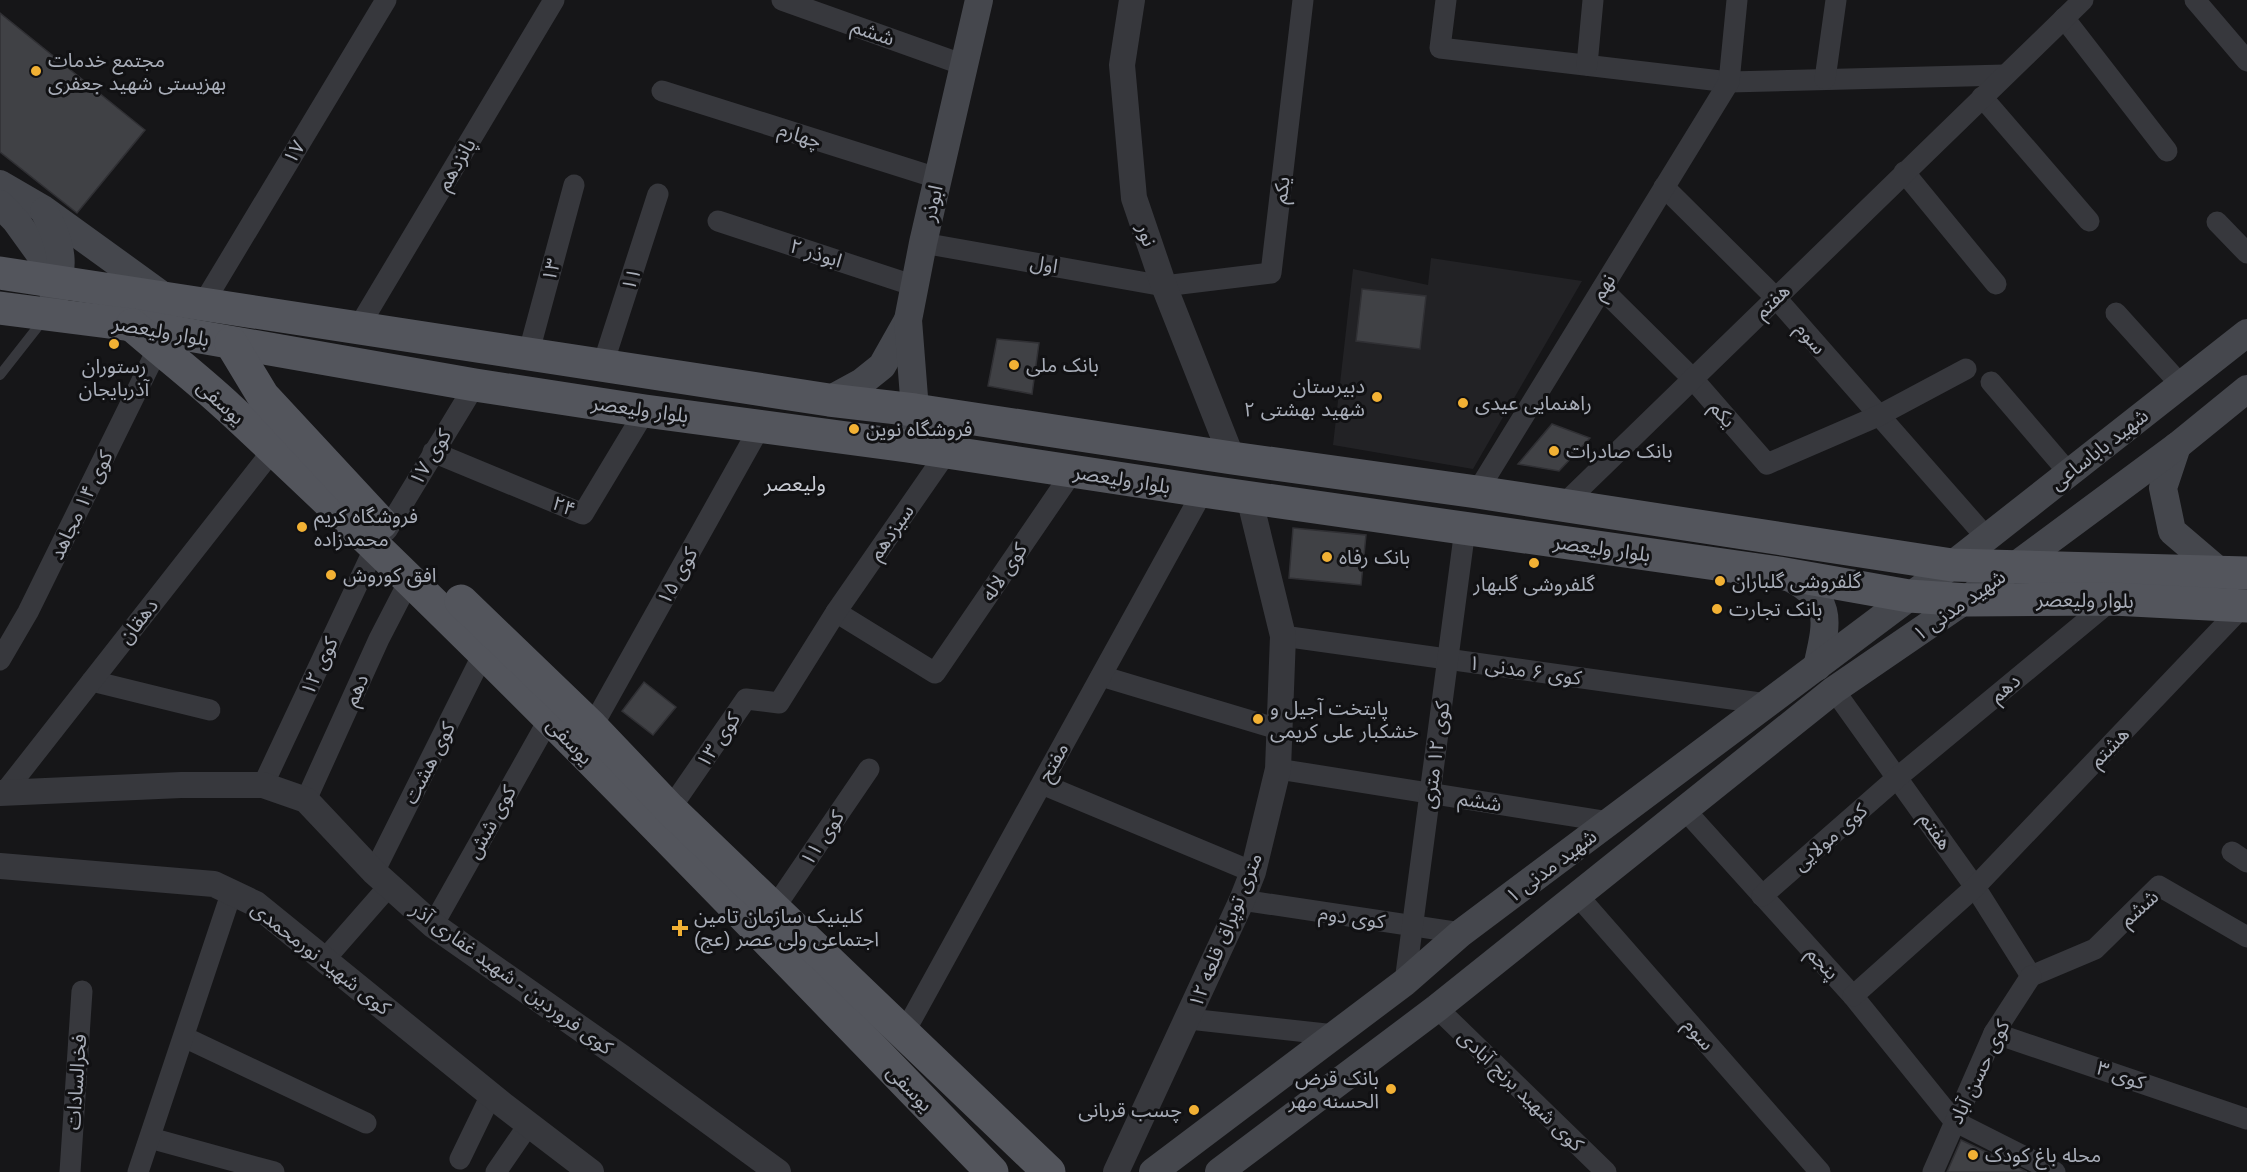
<svg xmlns="http://www.w3.org/2000/svg" width="2247" height="1172" font-family="Arial,'Noto Sans Arabic',sans-serif">
<style>
.built{fill:#222225}
.building{fill:#404145;stroke:#303034;stroke-width:1.5}
.lines{fill:none;stroke-linecap:round;stroke-linejoin:round}
.service{stroke:#37383d;stroke-width:10}
.minor{stroke:#37383d;stroke-width:21}
.tertiary{stroke:#37383d;stroke-width:26}
.secondary{stroke:#45474d;stroke-width:28}
.primary{stroke:#53555c;stroke-width:33}
.poi-dot{fill:#f2b134;stroke:#111113;stroke-width:2}
.labels{text-anchor:middle;dominant-baseline:central;stroke-width:6;stroke-linejoin:round;paint-order:stroke}
.street-label{font-size:20px;fill:#a8adb8;stroke:#111113}
.poi-label{font-size:20px;fill:#a8adb8;stroke:#111113;text-anchor:start}
.neighbourhood-label{font-size:21px;fill:#c9ccd4;stroke:#111113}
</style>
<rect width="100%" height="100%" fill="#161618"/>
<path class="built" d="M1431 258 1582 281 1473 469 1333 445 1353 269 1428 285Z"/>
<g class="building">
<path d="M0 13 145 130 77 213 0 152Z"/>
<path d="M1362 289 1426 296 1420 349 1356 341Z"/>
<path d="M997 339 1039 343 1032 394 988 386Z"/>
<path d="M1552 424 1590 438 1559 471 1518 464Z"/>
<path d="M1293 528 1366 535 1361 585 1289 578Z"/>
<path d="M644 682 676 707 653 735 622 711Z"/>
<path d="M1961 1140 1978 1148 2027 1172H1947Z"/>
</g>
<g class="lines">
<path class="service" d="M0 375 44 319"/>
<g class="minor">
<path d="M782 0 964 65"/>
<path d="M1446 0 1440 48 1729 82 2005 75"/>
<path d="M2195 0 2247 61"/>
<path d="M2064 18 2167 151"/>
<path d="M1587 65 1593 0"/>
<path d="M1825 79 1836 0"/>
<path d="M662 91 937 178"/>
<path d="M1982 97 2089 221"/>
<path d="M1904 172 1996 284"/>
<path d="M1664 187 1775 297 1986 537"/>
<path d="M718 221 915 286"/>
<path d="M2217 222 2247 253"/>
<path d="M923 243 1164 286 1271 273 1303 0"/>
<path d="M1602 289 1692 378 1767 464 1878 416 1966 369"/>
<path d="M203 304 386 0"/>
<path d="M2116 313 2181 385"/>
<path d="M358 328 554 0"/>
<path d="M528 355 574 185"/>
<path d="M603 364 658 194"/>
<path d="M1991 382 2069 473"/>
<path d="M433 452 583 514 645 411"/>
<path d="M1477 492 1729 82 1737 0"/>
<path d="M1563 505 2083 0"/>
<path d="M387 530 475 385"/>
<path d="M836 612 935 673 1073 471"/>
<path d="M1283 636 1767 704"/>
<path d="M0 660 28 612 158 348"/>
<path d="M1101 676 1281 730"/>
<path d="M92 681 210 710"/>
<path d="M1834 690 1975 887 2031 976"/>
<path d="M592 727 761 425"/>
<path d="M1278 769 1610 822"/>
<path d="M1042 784 1253 872"/>
<path d="M263 785 375 547"/>
<path d="M4 793 273 450"/>
<path d="M306 800 379 639 409 581"/>
<path d="M670 809 746 699 779 703 836 612 947 452"/>
<path d="M1685 810 1853 996 1954 1121 2055 1172"/>
<path d="M2232 852 2247 862"/>
<path d="M374 872 483 654"/>
<path d="M1578 896 1820 1172"/>
<path d="M1762 896 1898 777 2113 599"/>
<path d="M1242 900 1461 933"/>
<path d="M775 907 869 769"/>
<path d="M433 925 549 719"/>
<path d="M325 959 389 886"/>
<path d="M2031 976 2095 949 2159 886 2247 937"/>
<path d="M1405 982 1465 529"/>
<path d="M1853 996 1975 887 2243 606"/>
<path d="M1437 1008 1606 1172"/>
<path d="M1189 1019 1335 1035"/>
<path d="M904 1033 1203 491"/>
<path d="M1994 1033 2247 1119"/>
<path d="M184 1037 366 1123"/>
<path d="M150 1138 274 1172"/>
<path d="M460 1159 491 1095"/>
<path d="M70 1172 82 991"/>
<path d="M138 1172 232 891"/>
<path d="M496 1172 529 1124"/>
<path d="M1933 1172 1994 1033 2031 976"/>
</g>
<g class="tertiary">
<path d="M1132 0 1122 65 1134 198 1164 286 1232 458"/>
<path d="M0 793 181 785H263L306 800 374 872 433 925 621 1057 778 1172"/>
<path d="M0 866 214 884 256 904 502 1104 591 1172"/>
<path d="M1116 1172 1242 900 1253 872 1278 769 1283 636 1249 497"/>
</g>
<g class="secondary">
<path d="M0 184 43 209 166 298"/>
<path d="M0 204 16 221 60 282"/>
<path d="M44 211C63 246 66 266 52 304"/>
<path d="M829 400 862 382 882 366 908 320"/>
<path d="M907 446 915 410 908 320 923 243 979 0"/>
<path d="M2177 446 2163 488 2172 531 2220 572"/>
<path d="M1784 575C1834 598 1828 619 1817 667"/>
<path d="M1153 1172 1405 982 1461 933 1952 565 2247 333"/>
<path d="M1219 1172 1437 1008 1834 690 2015 566 2177 446 2247 389"/>
</g>
<g class="primary">
<path d="M0 273 829 400 915 410 1232 458 1477 492 1952 565 2247 573"/>
<path d="M0 308 132 325 475 385 645 411 907 446 1203 491 1779 573 1909 596 1968 600 2113 599 2247 606"/>
<path d="M132 325C164 353 198 379 229 408 492 652 742 914 992 1172"/>
<path d="M231 343 263 396 381 523"/>
<path d="M461 601 592 727 670 809 1049 1172"/>
</g>
</g>
<g class="poi-dot">
<circle cx="36" cy="71" r="6"/>
<circle cx="114" cy="344" r="6"/>
<circle cx="1014" cy="365" r="6"/>
<circle cx="1377" cy="397" r="6"/>
<circle cx="1463" cy="403" r="6"/>
<circle cx="854" cy="429" r="6"/>
<circle cx="1554" cy="451" r="6"/>
<circle cx="302" cy="527" r="6"/>
<circle cx="1327" cy="557" r="6"/>
<circle cx="1534" cy="563" r="6"/>
<circle cx="331" cy="575" r="6"/>
<circle cx="1720" cy="581" r="6"/>
<circle cx="1717" cy="609" r="6"/>
<circle cx="1258" cy="719" r="6"/>
<path d="M677 919h6v6h6v6h-6v6h-6v-6h-6v-6h6z"/>
<circle cx="1391" cy="1089" r="6"/>
<circle cx="1194" cy="1110" r="6"/>
<circle cx="1973" cy="1155" r="6"/>
</g>
<g class="labels">
<g class="street-label">
<text transform="translate(873 32) rotate(19)">ششم</text>
<text transform="translate(800 135) rotate(18)">چهارم</text>
<text transform="translate(294 152) rotate(-59)">۱۷</text>
<text transform="translate(456 164) rotate(-59)">پانزدهم</text>
<text transform="translate(1281 190) rotate(-83)">یکم</text>
<text transform="translate(932 203) rotate(-77)">ابوذر</text>
<text transform="translate(1147 235) rotate(71)">نور</text>
<text transform="translate(816 253) rotate(18)">۲ ابوذر</text>
<text transform="translate(1044 264) rotate(10)">اول</text>
<text transform="translate(551 270) rotate(-75)">۱۳</text>
<text transform="translate(631 279) rotate(-72)">۱۱</text>
<text transform="translate(1603 287) rotate(-58)">نهم</text>
<text transform="translate(1772 301) rotate(-44)">هفتم</text>
<text transform="translate(161 331) rotate(10)">بلوار ولیعصر</text>
<text transform="translate(1811 338) rotate(49)">سوم</text>
<text transform="translate(221 402) rotate(42)">یوسفی</text>
<text transform="translate(640 409) rotate(8)">بلوار ولیعصر</text>
<text transform="translate(1723 414) rotate(49)">یکم</text>
<text transform="translate(2099 449) rotate(-38)">شهید باباساعی</text>
<text transform="translate(430 457) rotate(-59)">کوی ۱۷</text>
<text transform="translate(1122 479) rotate(9)">بلوار ولیعصر</text>
<text transform="translate(81 505) rotate(-64)">کوی ۱۴ مجاهد</text>
<text transform="translate(564 506) rotate(22)">۲۴</text>
<text transform="translate(891 532) rotate(-55)">سیزدهم</text>
<text transform="translate(1602 548) rotate(8)">بلوار ولیعصر</text>
<text transform="translate(1004 572) rotate(-56)">کوی لاله</text>
<text transform="translate(677 576) rotate(-61)">کوی ۱۵</text>
<text transform="translate(2085 600) rotate(1)">بلوار ولیعصر</text>
<text transform="translate(1959 605) rotate(-35)">شهید مدنی ۱</text>
<text transform="translate(138 621) rotate(-52)">دهقان</text>
<text transform="translate(319 666) rotate(-65)">کوی ۱۲</text>
<text transform="translate(1525 670) rotate(8)">کوی ۶ مدنی ۱</text>
<text transform="translate(2005 688) rotate(-40)">دهم</text>
<text transform="translate(356 690) rotate(-66)">دهم</text>
<text transform="translate(718 740) rotate(-56)">کوی ۱۳</text>
<text transform="translate(570 741) rotate(46)">یوسفی</text>
<text transform="translate(2109 747) rotate(-46)">هشتم</text>
<text transform="translate(1435 755) rotate(-82)">کوی ۱۲ متری</text>
<text transform="translate(1053 762) rotate(-61)">مفتح</text>
<text transform="translate(429 763) rotate(-63)">کوی هشت</text>
<text transform="translate(1480 801) rotate(9)">ششم</text>
<text transform="translate(491 822) rotate(-61)">کوی شش</text>
<text transform="translate(1936 831) rotate(55)">هفتم</text>
<text transform="translate(1830 837) rotate(-41)">کوی مولایی</text>
<text transform="translate(822 838) rotate(-56)">کوی ۱۱</text>
<text transform="translate(1551 866) rotate(-37)">شهید مدنی ۱</text>
<text transform="translate(2139 908) rotate(-42)">ششم</text>
<text transform="translate(1352 917) rotate(8)">کوی دوم</text>
<text transform="translate(1225 930) rotate(-68)">۱۲ متری توپراق قلعه</text>
<text transform="translate(321 958) rotate(38)">کوی شهید نورمحمدی</text>
<text transform="translate(1823 963) rotate(47)">پنجم</text>
<text transform="translate(512 978) rotate(36)">کوی فروردین - شهید غفاری آذر</text>
<text transform="translate(1699 1034) rotate(49)">سوم</text>
<text transform="translate(1979 1072) rotate(-64)">کوی حسن آباد</text>
<text transform="translate(2121 1075) rotate(19)">کوی ۳</text>
<text transform="translate(76 1082) rotate(-86)">فخرالسادات</text>
<text transform="translate(910 1088) rotate(46)">یوسفی</text>
<text transform="translate(1521 1090) rotate(44)">کوی شهید برنج آبادی</text>
</g>
<g class="poi-label">
<text x="48" y="60">مجتمع خدمات<tspan x="48" dy="23">بهزیستی شهید جعفری</tspan></text>
<text x="1026" y="365">بانک ملی</text>
<text x="114" y="366" text-anchor="middle">رستوران<tspan x="114" dy="23">آذربایجان</tspan></text>
<text x="1365" y="386" text-anchor="end">دبیرستان<tspan x="1365" dy="23">شهید بهشتی ۲</tspan></text>
<text x="1475" y="403">راهنمایی عیدی</text>
<text x="866" y="429">فروشگاه نوین</text>
<text x="1566" y="451">بانک صادرات</text>
<text x="314" y="516">فروشگاه کریم<tspan x="314" dy="23">محمدزاده</tspan></text>
<text x="1339" y="557">بانک رفاه</text>
<text x="343" y="575">افق کوروش</text>
<text x="1732" y="581">گلفروشی گلباران</text>
<text x="1534" y="584" text-anchor="middle">گلفروشی گلبهار</text>
<text x="1729" y="609">بانک تجارت</text>
<text x="1270" y="708">پایتخت آجیل و<tspan x="1270" dy="23">خشکبار علی کریمی</tspan></text>
<text x="694" y="916">کلینیک سازمان تامین<tspan x="694" dy="23">اجتماعی ولی عصر (عج)</tspan></text>
<text x="1379" y="1078" text-anchor="end">بانک قرض<tspan x="1379" dy="23">الحسنه مهر</tspan></text>
<text x="1182" y="1110" text-anchor="end">چسب قربانی</text>
<text x="1985" y="1155">محله باغ کودک</text>
</g>
<g class="neighbourhood-label">
<text x="795" y="483">ولیعصر</text>
</g>
</g>
</svg>
